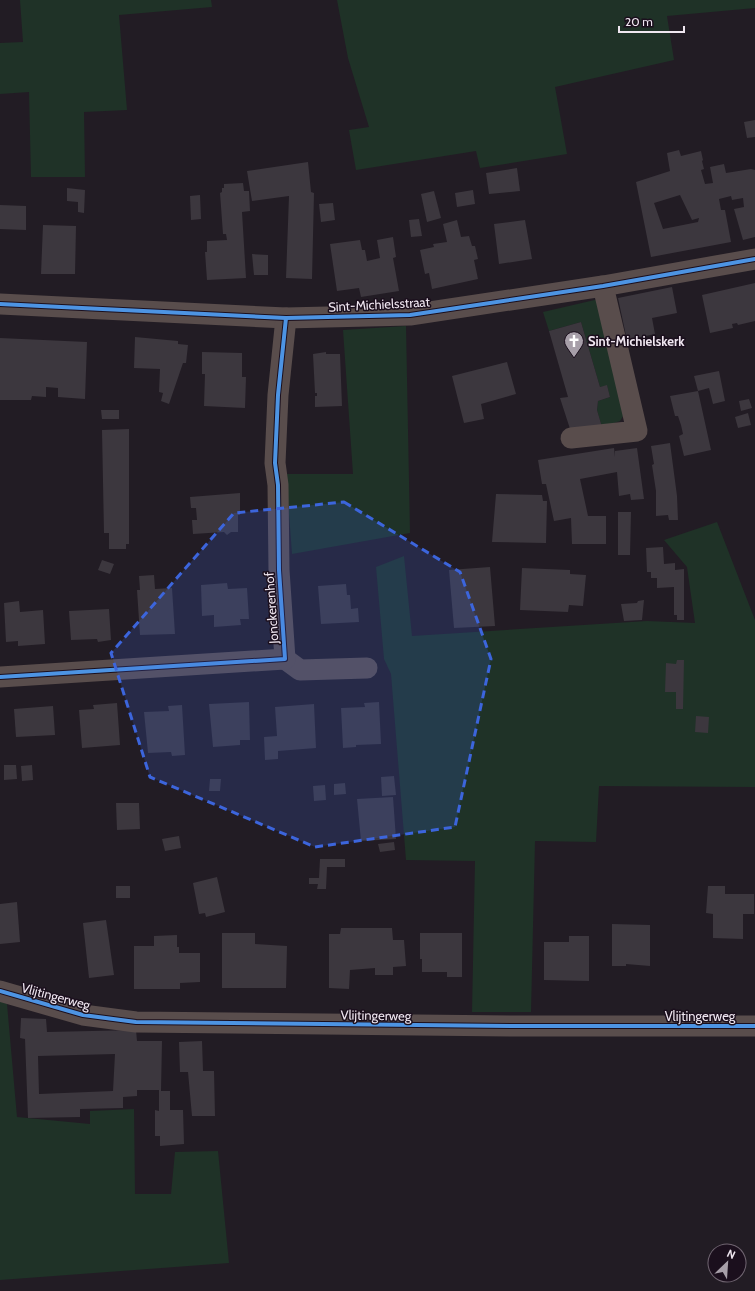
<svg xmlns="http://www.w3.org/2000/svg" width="755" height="1291" font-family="Cabin,sans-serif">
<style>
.green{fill:#1f3227}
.building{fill:#3c373e;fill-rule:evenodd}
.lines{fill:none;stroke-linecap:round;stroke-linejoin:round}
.minor{stroke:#594d4c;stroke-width:21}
.cycleway-casing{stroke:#1b0f1d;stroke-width:6}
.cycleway{stroke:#4d94e3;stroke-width:4}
.marked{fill:#3c65dc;fill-opacity:0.2;stroke:#3c65dc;stroke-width:3;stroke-dasharray:8 5;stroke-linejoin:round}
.labels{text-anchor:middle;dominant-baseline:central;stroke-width:3;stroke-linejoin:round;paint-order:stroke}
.street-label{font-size:13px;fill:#efe6f0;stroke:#1b0f1d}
.poi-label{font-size:13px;font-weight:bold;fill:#efe6f0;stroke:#1b0f1d;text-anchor:start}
</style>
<rect width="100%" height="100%" fill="#221c24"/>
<g class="green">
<path d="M20 0H211L212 7 119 15 127 110 84 112 85 177H31L29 92 0 94V43L23 42Z"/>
<path d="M337 0H755V8L667 16 674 60 555 87 567 154 480 168 476 151 356 170 349 130 369 127 348 58Z"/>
<path d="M599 299 627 410 620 421 602 427 597 410 598 401 610 397 607 386 600 387 581 322 549 331 543 312Z"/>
<path d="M406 326 410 533 292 554 286 474H353L343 330Z"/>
<path d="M717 522 755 620V787L599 786 596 842 535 841 531 1012H472L475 861 406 860 391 674 384 659 376 567 404 556 412 636 647 621 695 623 687 567 664 540Z"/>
<path d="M0 1001 7 1004 17 1117 90 1124V1111L134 1109 135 1194H171L175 1152 218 1151 229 1263 0 1280Z"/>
</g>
<g class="building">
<path d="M755 120V137L747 138 744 122Z"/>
<path d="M679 150 681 156 701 151 703 160 702 161 704 169 701 170 705 184 713 183 710 167 724 164 726 173 751 169 755 170V237L743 240 734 209 744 207 743 198 732 200 731 196 719 199 721 210H725L731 242 651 257 636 182 670 171 667 153ZM680 195 692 220 699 218 698 222 663 229 654 203Z"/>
<path d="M308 162 311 192 314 193 312 279 286 278 289 196 252 201 247 171Z"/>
<path d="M517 168 520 191 489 194 486 173Z"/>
<path d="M243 183 244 191H249L250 211 242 212 246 278 207 280 205 252H207V241L227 240 226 234H223L220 193 222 192V188H224V184Z"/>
<path d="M67 188 85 190 84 213 78 212V202L67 201Z"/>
<path d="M473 190 475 204 457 207 455 193Z"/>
<path d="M434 191 441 218 427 222 421 194Z"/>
<path d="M200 195 201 219 191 220 190 196Z"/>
<path d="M333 203 335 220 321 222 319 204Z"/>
<path d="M0 205 26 206V230L0 229Z"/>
<path d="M419 219 422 236 411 237 409 220Z"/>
<path d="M457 220 461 237 469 236 472 246H475L478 259 474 260 478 279 432 289 429 273 425 274 420 250 434 247 433 244 447 242 443 224Z"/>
<path d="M525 220 532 259 499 264 494 224Z"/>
<path d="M43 225 76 226 75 274H41Z"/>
<path d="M393 237 396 257 393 258 399 291 361 297 359 288 337 291 330 244 360 240 362 250H365L367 261 380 258 377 240Z"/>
<path d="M252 254 268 255V275H254Z"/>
<path d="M755 283V321L738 325 737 323 732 324 733 328 710 333 702 295Z"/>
<path d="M672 287 677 313 652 318 655 334 627 340 618 298Z"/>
<path d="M581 322 600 387 607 385 610 397 598 401 597 410 602 427 572 435 560 398 568 397 549 331Z"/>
<path d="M135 337 178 341V344L188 345 186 363H183L169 404 161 401 163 393 159 392 160 369 134 368Z"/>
<path d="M0 338 87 342 85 399 58 397V388L46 387V397L32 396 31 400H0Z"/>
<path d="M202 352 242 353V377H246L245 408 204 406 205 374H202Z"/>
<path d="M326 352V354H340L342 406 315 407V396H317V393H315L313 354Z"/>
<path d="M507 362 516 394 481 404 484 419 464 423 452 376Z"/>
<path d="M719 371 725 401 713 404 709 388 698 391 711 450 684 456 679 436 683 434 681 425 678 416H675L670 396 698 391 694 376Z"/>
<path d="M749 399 752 408 741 411 739 401Z"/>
<path d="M101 410H119V419H102Z"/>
<path d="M748 413 751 425 738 428 735 417Z"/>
<path d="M129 429V544H126V549H109V533H104L102 430Z"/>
<path d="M670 443 677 496 678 520H669L668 515 656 516V491L652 465 654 464 651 446Z"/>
<path d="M614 448 615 457V451L637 448 644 499 631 500 630 494 619 496 617 472 580 479 588 516H606V544H572L571 518 554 521 546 484H542L538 460Z"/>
<path d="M240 493V515H238V532H231L227 535 224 532 193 534 192 520H197L196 508H191L190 497Z"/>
<path d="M496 494 542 495 543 501H547L546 543 492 542Z"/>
<path d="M618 512H631L630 555H618Z"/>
<path d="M663 547 664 564 675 563V570L684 569V620H677V615H674V587L657 588V578H651V572H647L646 548Z"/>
<path d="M102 560 114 564 110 574 98 570Z"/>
<path d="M490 567 495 626 454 628 449 570Z"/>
<path d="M522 568 570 570V574L586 575 583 606 569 605 568 612 520 610Z"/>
<path d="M154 575 155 589 172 588 175 634 140 635 137 590H140L139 576Z"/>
<path d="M227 583 228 589 247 588 249 619H240L241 625 214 627V615L202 616 201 585Z"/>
<path d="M346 584 347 595H350L351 609 358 608 359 622 321 624 318 586Z"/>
<path d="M644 600 642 620 624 621 621 604 637 603 638 601Z"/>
<path d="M19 601 20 612 43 610 45 644 18 646V641L6 642 4 603Z"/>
<path d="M109 609 111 640 98 642 97 639 71 640 69 611Z"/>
<path d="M677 660H684L683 709H676V692H665L666 663 676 664Z"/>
<path d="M249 702 250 740H240V745L213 747 209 704Z"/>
<path d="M379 702 381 744 356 745V747L343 748 341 708 365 707 364 703Z"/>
<path d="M117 703 120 745 82 748 79 710 94 709 93 705Z"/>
<path d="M314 704 316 748 278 751V759L265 760 264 737 277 736 275 707Z"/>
<path d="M182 705 185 755 172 756 171 752 148 753 144 712 169 711 168 706Z"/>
<path d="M53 706 55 735 16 737 14 709Z"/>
<path d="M696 716 709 717 708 733 695 732Z"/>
<path d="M4 765H16L17 779 4 780Z"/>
<path d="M32 765 33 780 22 781 21 766Z"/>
<path d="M394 776 396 795 382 796 381 777Z"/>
<path d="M210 779H221L220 791H209Z"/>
<path d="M345 783 346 794 334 795V784Z"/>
<path d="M325 785 326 800 314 801 313 786Z"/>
<path d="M393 797 396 839 361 841 357 799Z"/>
<path d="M116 803H139L140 829 117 830Z"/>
<path d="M179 836 181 848 165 851 162 839Z"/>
<path d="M394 842 395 850 380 852 378 844Z"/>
<path d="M320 859H345V867H327L326 889H317L318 884H309V878H319Z"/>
<path d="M217 877 225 912 206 917 205 913 199 914 193 883Z"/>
<rect x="116" y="886" width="14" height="12"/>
<path d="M708 886H725V894H754V914H743V939L713 938V914L706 913Z"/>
<path d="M17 902 20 942 0 944V904Z"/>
<path d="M106 920 114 975 89 978 83 923Z"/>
<path d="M612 924 650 925V966L626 964V966H612Z"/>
<path d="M341 928H392L393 940H404L406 966 393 967V975H375V968L350 970 349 989 329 988V934H340Z"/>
<path d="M222 933H255V944L287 946 286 988H222Z"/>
<path d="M420 933H462V977H447V972H422V959H420Z"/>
<path d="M177 935V947H179V953H200V982L180 983V989H134V946H154V936Z"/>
<path d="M569 936H589V981L544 980V942H569Z"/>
<path d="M21 1018 46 1019 47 1032 136 1030 137 1041H162L161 1091H170V1110H183L184 1144 160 1146V1136H155V1110L159 1111V1090H137V1096L123 1097V1108L80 1109V1117L28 1118 25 1039 20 1038ZM115 1054 113 1091 39 1094 38 1056Z"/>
<path d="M202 1041 203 1071H214L215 1116H192L188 1072H180L179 1042Z"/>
</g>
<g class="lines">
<g class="minor">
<path d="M0 304 286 318 410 315 603 286 755 259"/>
<path d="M571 438 637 431 603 286"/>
<path d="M285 659 300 670 367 668"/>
<path d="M0 677 285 659 279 570 278 485 275 463 278 395 286 318"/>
<path d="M0 991 83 1015 136 1022 518 1026H755"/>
</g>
<defs>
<g id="cycleway">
<path d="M0 304 286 318 410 315 603 286 755 259"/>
<path d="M0 677 285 659 279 570 278 485 275 463 278 395 286 318"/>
<path d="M0 991 83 1015 136 1022 518 1026H755"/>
</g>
</defs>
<use href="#cycleway" class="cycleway-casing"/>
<use href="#cycleway" class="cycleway"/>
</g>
<path class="marked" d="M344 502 460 572 491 659 455 827 315 847 150 777 111 653 234 513Z"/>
<defs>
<symbol id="church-pin" viewBox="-11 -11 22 30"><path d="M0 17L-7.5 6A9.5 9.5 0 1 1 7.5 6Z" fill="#a79fa9" stroke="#1b0f1d"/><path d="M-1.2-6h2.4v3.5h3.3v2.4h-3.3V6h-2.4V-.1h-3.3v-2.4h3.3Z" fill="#fff"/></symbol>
</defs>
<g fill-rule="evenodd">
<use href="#church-pin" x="563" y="330" width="22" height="30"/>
</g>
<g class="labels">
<g class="street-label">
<text transform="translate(379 304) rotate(-3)">Sint-Michielsstraat</text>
<text transform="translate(271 608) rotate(-94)">Jonckerenhof</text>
<text transform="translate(56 996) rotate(15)">Vlijtingerweg</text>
<text transform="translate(376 1015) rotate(1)">Vlijtingerweg</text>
<text x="700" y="1016">Vlijtingerweg</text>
</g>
<g class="poi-label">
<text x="588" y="341">Sint-Michielskerk</text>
</g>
</g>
<g transform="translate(727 1263) rotate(25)"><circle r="19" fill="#1b0f1d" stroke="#706571"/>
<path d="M0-3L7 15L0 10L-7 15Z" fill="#a79fa9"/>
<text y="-6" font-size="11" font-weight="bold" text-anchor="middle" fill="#efe6f0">N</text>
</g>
<path d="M619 26v6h65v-6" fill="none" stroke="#efe6f0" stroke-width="2"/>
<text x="625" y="26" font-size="12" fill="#efe6f0" stroke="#1b0f1d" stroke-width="3" paint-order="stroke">20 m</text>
</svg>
